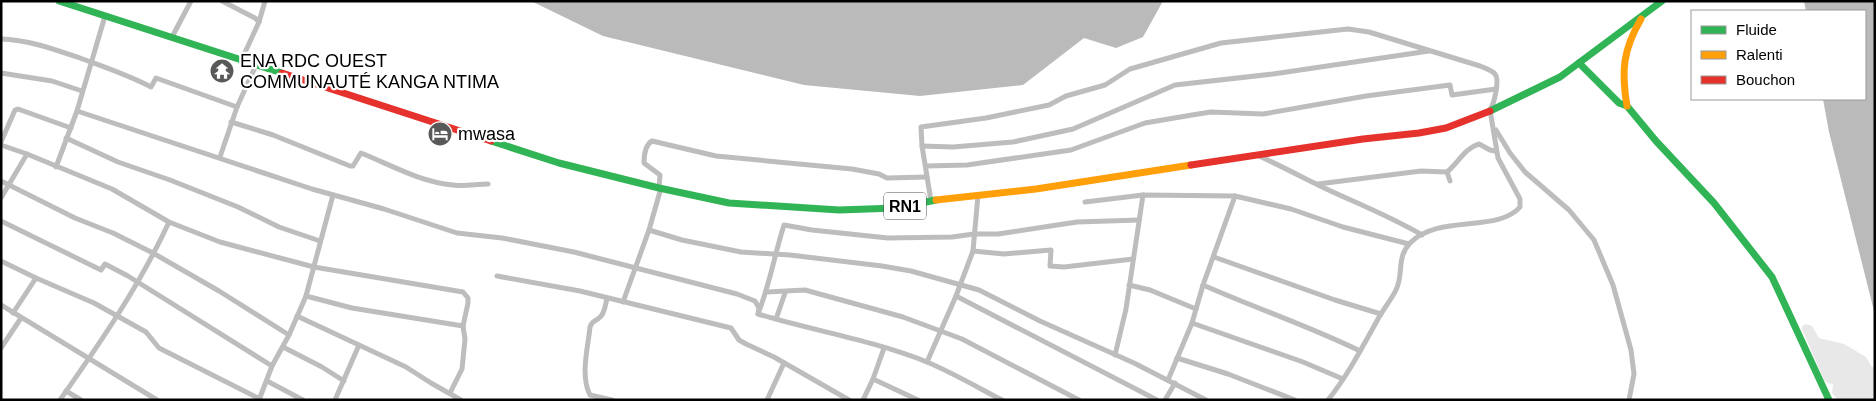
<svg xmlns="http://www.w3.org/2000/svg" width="1876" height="401" font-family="Arial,sans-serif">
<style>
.green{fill:#e8e8e8}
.water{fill:#bababa}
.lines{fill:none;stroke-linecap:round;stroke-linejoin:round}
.street{stroke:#bdbdbd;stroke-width:5}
.fast{stroke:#30b455;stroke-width:7}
.slow{stroke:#ff9f0a;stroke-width:7}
.jam{stroke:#e5322d;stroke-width:7}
.labels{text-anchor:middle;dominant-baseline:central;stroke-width:4.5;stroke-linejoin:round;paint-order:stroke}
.shield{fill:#fff;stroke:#4c4c4c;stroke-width:1}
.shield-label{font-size:16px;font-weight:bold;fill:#000}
.poi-label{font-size:18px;fill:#000;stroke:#fff;text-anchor:start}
</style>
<rect width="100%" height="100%" fill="#fff"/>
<path class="green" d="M1806 324 1812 326 1819 338 1844 344 1856 351 1866 357 1872 367 1875 368V400H1838L1832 393 1833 384 1827 383 1824 380 1802 329V326Z"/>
<g class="water">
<path d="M531 1H1163L1143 37 1116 48 1084 38 1023 85 920 96 804 85 603 36Z"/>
<path d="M1804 1H1875V315L1829 132 1823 99H1865V11H1806Z"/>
</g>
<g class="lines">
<g class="street">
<path d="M222 1 255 18 259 22"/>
<path d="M172 37 191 1"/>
<path d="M1 39C29 40 53 49 80 58 104 67 128 75 151 87L156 78 237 107"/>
<path d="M242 59 259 22 265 1"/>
<path d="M1 73 52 81 82 91"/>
<path d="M77 111 312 189 384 209 457 233 502 238 574 252 737 294 755 301 759 308 758 314"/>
<path d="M231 122 273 135 350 166H353L361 153C391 165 420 182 453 185 465 187 476 184 488 184"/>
<path d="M1496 130 1510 153 1525 172 1569 210 1594 240 1613 285 1631 350 1634 374 1629 400"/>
<path d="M66 138 118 162 170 180 238 207 279 227 320 241"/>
<path d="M1 142 15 110 18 109 71 128"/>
<path d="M1 145 27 154 112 189 169 222 220 242 314 267 463 292 468 298V303L463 326 465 339 462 369 450 393"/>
<path d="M922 146 953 147 1013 142 1073 129 1175 85 1273 74 1429 51"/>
<path d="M1259 156C1279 165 1298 175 1318 185 1353 202 1388 215 1422 235"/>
<path d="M220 157 237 107 256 65"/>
<path d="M926 166 967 165 1071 150 1145 123 1192 115 1211 112 1263 114 1366 96 1450 85 1452 95 1496 89"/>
<path d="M56 167 77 111 105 16"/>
<path d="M1 181 75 218 113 233 153 253 219 291 289 335"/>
<path d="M1450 181 1447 172C1458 163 1465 148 1479 144L1490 150 1495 151"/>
<path d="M1318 184 1421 171 1447 172"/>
<path d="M659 188 660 175 644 163C644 155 645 145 652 141L716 156 852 169 879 174 887 178 927 177"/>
<path d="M1 198 27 154"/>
<path d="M931 201 922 146 921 127 986 118 1049 105 1066 96 1105 85 1130 69 1221 43 1348 29 1369 32 1480 66C1485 68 1492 70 1495 74 1500 80 1494 104 1490 110L1498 158 1520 199V207C1498 233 1438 214 1410 243 1396 258 1404 274 1396 290 1391 300 1384 308 1378 319 1363 346 1348 375 1328 400"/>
<path d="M1085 202 1143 195 1235 196 1291 209 1343 227 1409 244"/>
<path d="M1 221 101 270 105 264 128 276 272 366"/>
<path d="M649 230 682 240 741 252 790 255 882 266 911 271 979 290 1040 321 1134 363 1206 400"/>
<path d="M973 251 1004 254 1051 250 1050 266 1064 267 1133 259"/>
<path d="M1214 257 1335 300 1381 314"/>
<path d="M1 261 36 278 94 303 146 332 159 348 260 399"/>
<path d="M497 276 580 291 731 328 739 340 746 344 774 357 849 400"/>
<path d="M1129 285 1150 290 1196 309"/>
<path d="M1203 285C1255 308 1309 326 1360 351"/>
<path d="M767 292 805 290 903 317 962 339 1079 400"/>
<path d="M306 296 352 308 463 326"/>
<path d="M956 296 1157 400"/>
<path d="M607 299C605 305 605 314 599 318 594 322 592 321 590 327 588 347 580 376 590 395L612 400"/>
<path d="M623 302 649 230 661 188"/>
<path d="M1 305 157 400"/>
<path d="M759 311C770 283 775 253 784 225L812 230 888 238 952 237 974 234H998L1077 222 1139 220"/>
<path d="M13 313 36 278"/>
<path d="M758 314C814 331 872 340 927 362 953 373 977 387 1002 400"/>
<path d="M297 316 406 367 431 383 461 400"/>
<path d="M776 319 785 293"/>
<path d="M1192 323 1303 362 1343 379"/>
<path d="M283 347 322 367 344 381"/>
<path d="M1 348 21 318"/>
<path d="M1115 355 1126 309 1143 195"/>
<path d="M1177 358 1228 374 1295 400"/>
<path d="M927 362 956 296 973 251 978 195"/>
<path d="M873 379 918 400"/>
<path d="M1168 380 1192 323 1203 285 1235 196"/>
<path d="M267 381 303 400"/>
<path d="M66 391 81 400"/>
<path d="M60 400C100 343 140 285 169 222"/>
<path d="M259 400 272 366 289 335 306 296 333 195"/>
<path d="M335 400 359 345"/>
<path d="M767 400 784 363"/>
<path d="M863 400 873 379 884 348"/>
<path d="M1165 400 1175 383"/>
</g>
<g class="fast">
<path d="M59 1 282 73"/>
<path d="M1579 63 1619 103 1627 106 1656 141 1714 203 1772 277 1829 400"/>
<path d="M1490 111 1560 77 1662 1"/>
<path d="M491 141 559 163 659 188 729 203 839 210 896 208 936 200"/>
</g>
<g class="slow">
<path d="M1627 106C1621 71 1623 50 1641 19"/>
<path d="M936 200 1036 189 1191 165"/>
</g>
<g class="jam">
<path d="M282 73 491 141"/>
<path d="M1191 165 1363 139 1419 133 1446 128 1490 111"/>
</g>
</g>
<defs>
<symbol id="temple-disc" viewBox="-11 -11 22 22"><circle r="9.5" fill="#595959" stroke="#fff"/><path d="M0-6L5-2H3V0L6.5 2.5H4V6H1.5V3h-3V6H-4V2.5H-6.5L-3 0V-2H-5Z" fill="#fff"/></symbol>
<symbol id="hotel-disc" viewBox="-11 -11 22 22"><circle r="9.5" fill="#595959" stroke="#fff"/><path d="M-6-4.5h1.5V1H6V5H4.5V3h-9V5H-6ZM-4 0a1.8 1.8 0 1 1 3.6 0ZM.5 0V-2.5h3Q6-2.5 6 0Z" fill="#fff"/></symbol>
</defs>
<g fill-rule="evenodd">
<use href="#temple-disc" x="208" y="57" width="28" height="28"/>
<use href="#hotel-disc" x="426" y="120" width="28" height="28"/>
</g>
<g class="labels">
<rect class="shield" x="884" y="192.5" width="42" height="27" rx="4"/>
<g class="shield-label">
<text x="905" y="206">RN1</text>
</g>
<g class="poi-label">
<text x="240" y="61">ENA RDC OUEST<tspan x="240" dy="21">COMMUNAUTÉ KANGA NTIMA</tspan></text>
<text x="458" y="134">mwasa</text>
</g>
</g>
<rect width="1876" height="401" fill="none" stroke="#000000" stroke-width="5"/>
<rect x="1691" y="10" width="175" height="90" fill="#ffffff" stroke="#999999"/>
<rect x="1701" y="26" width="25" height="8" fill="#30b455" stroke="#999999"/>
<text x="1736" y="35" font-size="15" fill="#000000">Fluide</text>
<rect x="1701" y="51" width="25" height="8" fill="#ff9f0a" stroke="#999999"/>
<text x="1736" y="60" font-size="15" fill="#000000">Ralenti</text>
<rect x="1701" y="76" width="25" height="8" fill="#e5322d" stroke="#999999"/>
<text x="1736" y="85" font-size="15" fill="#000000">Bouchon</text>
</svg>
